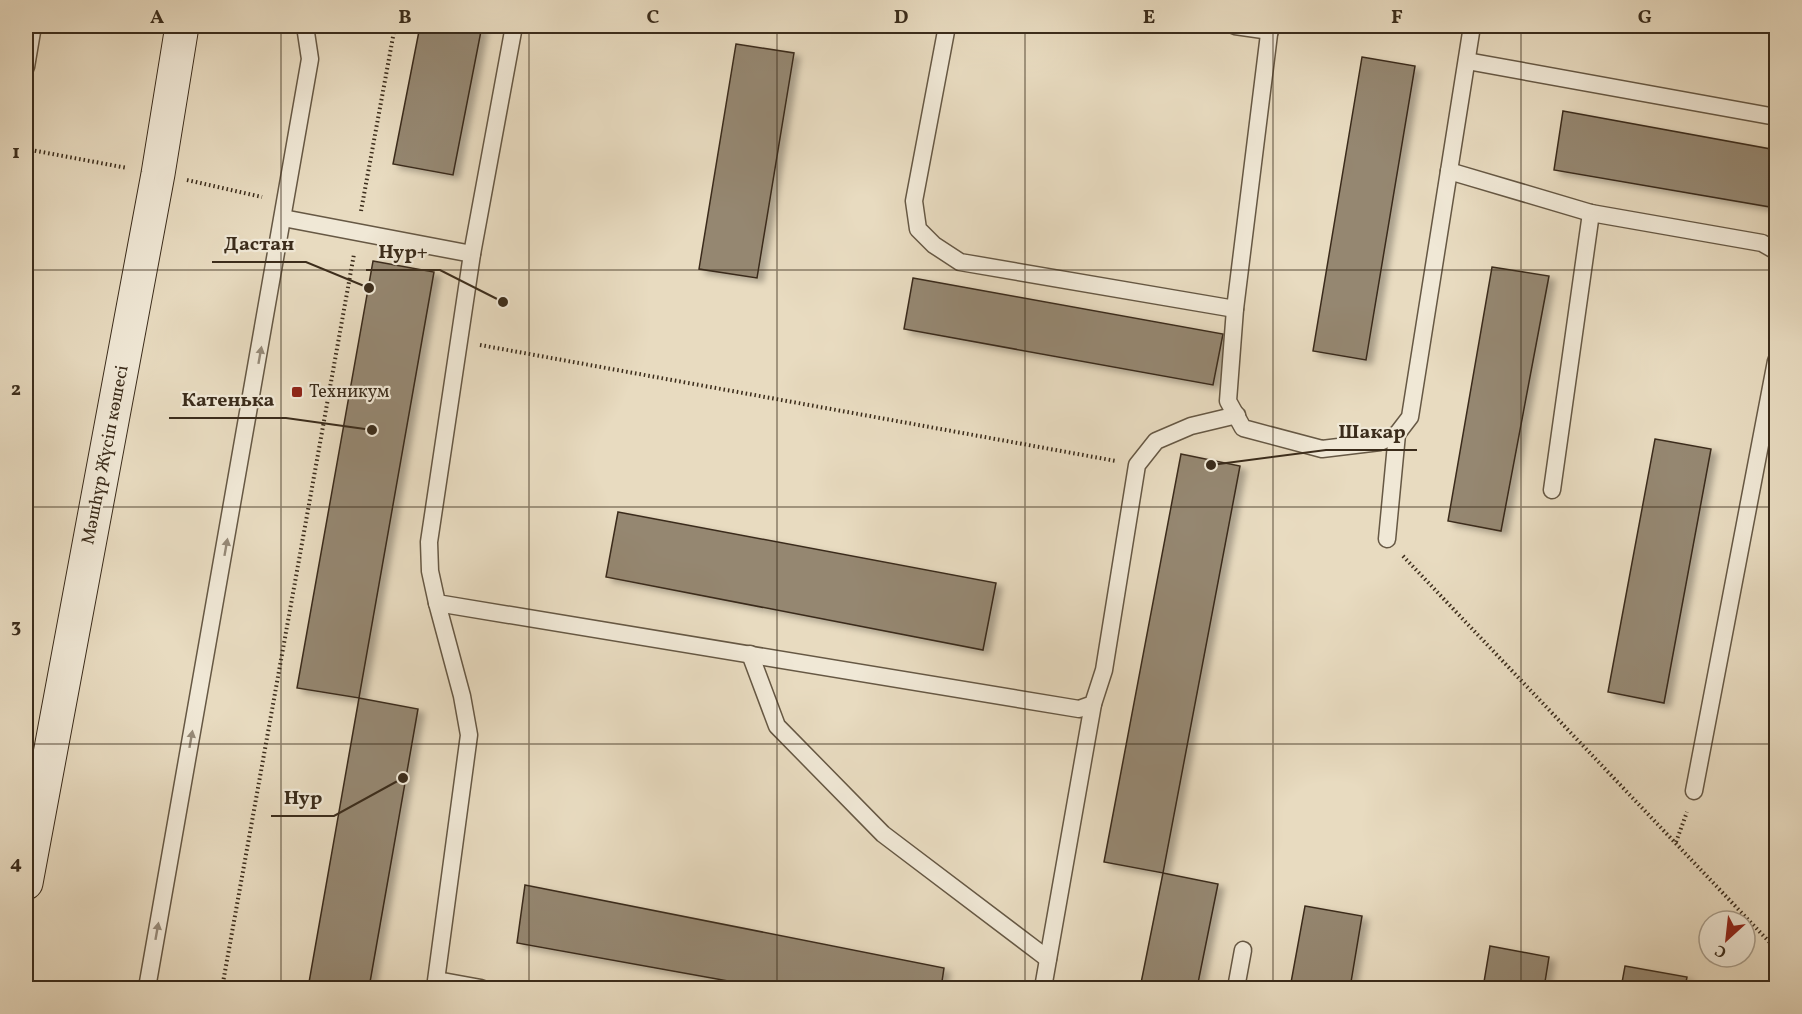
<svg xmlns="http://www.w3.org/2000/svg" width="1802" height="1014" font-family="Vollkorn,serif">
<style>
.building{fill:#958771;stroke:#3b2c1b;stroke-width:1.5;filter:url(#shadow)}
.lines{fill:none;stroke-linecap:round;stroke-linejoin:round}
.service-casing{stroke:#665844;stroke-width:19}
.secondary-casing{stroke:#3b2c1b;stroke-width:35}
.path{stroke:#3b2c1b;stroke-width:4;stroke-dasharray:1.5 3;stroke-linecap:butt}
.service{stroke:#f0e8d6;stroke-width:16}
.secondary{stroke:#f0e8d6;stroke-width:33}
.oneway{fill:#968a78}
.grid{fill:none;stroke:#3b2c1b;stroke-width:1.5;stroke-opacity:0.55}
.poi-dot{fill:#8f2418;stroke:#f0e8d6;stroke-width:2}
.labels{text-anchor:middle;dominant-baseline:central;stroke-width:4.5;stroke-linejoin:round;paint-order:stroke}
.poi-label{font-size:18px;fill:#3b2c1b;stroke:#f0e8d6;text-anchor:start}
.street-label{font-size:18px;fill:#3b2c1b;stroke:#f0e8d6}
.leader{fill:none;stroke:#3b2c1b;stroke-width:2}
.callout-dot{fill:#3b2c1b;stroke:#f0e8d6;stroke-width:2}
.callout-label{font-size:20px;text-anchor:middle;font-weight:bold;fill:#3b2c1b;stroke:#f0e8d6;stroke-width:4.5;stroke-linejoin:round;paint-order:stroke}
.neatline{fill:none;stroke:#3b2c1b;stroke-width:2}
.grid-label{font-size:20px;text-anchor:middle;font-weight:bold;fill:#3b2c1b}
</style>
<defs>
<filter id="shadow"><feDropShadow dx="6" dy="4" stdDeviation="3" flood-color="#0004"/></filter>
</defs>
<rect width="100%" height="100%" fill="#e8dbc0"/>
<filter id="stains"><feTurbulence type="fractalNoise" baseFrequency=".00333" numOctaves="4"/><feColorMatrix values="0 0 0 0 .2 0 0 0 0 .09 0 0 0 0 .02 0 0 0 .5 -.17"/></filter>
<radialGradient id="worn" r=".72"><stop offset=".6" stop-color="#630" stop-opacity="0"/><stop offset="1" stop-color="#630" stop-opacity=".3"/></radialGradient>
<g class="building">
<path d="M420 26H482L453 175 393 164Z"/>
<path d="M736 44 794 53 757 278 699 269Z"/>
<path d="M1362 57 1415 66 1366 360 1313 351Z"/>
<path d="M1563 111 1776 150V208L1554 170Z"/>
<path d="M373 261 434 272 359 698 297 688Z"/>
<path d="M1492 267 1549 276 1501 531 1448 521Z"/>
<path d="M913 278 1223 334 1213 385 904 329Z"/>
<path d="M1655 439 1711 449 1664 703 1608 692Z"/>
<path d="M1181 454 1240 466 1163 873 1104 862Z"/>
<path d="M618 512 996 583 983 650 606 577Z"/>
<path d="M359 698 418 709 369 988H308Z"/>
<path d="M1163 873 1218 884 1197 988H1140Z"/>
<path d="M525 885 944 968 941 988H767L517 943Z"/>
<path d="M1305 906 1362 916 1350 988H1290Z"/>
<path d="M1490 946 1549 957 1544 988H1483Z"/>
<path d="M1625 966 1687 977 1685 988H1621Z"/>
</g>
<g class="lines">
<defs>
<g id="service">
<path d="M514 26 472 254 429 542 430 571 437 603 1079 709 1093 704 1104 670 1137 465 1156 441 1191 426 1237 415"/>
<path d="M947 26 914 201 918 229 934 245 960 262 1235 309"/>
<path d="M1235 26 1270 31"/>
<path d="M1270 26 1235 309 1228 401 1243 428 1322 449 1380 442 1397 434 1410 417 1472 26"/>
<path d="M1467 61 1776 117"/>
<path d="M26 67 33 26"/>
<path d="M1449 171 1591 213 1762 243 1776 251"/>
<path d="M283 218 472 254"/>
<path d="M1552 490 1591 213"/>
<path d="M1387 539 1397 434"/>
<path d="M750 654 777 726 883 834 1048 959"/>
<path d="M1694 791 1776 361"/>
<path d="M437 980 481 988"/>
<path d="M147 988 310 59 305 26"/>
<path d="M435 988 469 735 462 696 437 603"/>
<path d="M1043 988 1093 704"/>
<path d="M1236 988 1243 950"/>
</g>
<path id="secondary" d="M26 883 158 174 182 26"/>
</defs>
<use href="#service" class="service-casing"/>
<use href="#secondary" class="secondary-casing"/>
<g class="path">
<path d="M26 149 127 168"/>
<path d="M187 180 262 197"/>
<path d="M361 211 395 26"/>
<path d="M480 345 1116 461"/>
<path d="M1403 556 1776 949"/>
<path d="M1676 842 1687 812"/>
<path d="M222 988 354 254"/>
</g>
<use href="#service" class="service"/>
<use href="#secondary" class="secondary"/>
</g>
<defs><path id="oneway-solid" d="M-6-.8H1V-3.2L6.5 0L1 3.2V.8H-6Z" transform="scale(1.5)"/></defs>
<g class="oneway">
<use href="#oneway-solid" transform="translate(260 355) rotate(-80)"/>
<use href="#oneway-solid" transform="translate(226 547) rotate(-80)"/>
<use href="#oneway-solid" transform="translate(191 739) rotate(-80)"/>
<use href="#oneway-solid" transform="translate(157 931) rotate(-80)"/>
</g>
<path class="grid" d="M281 26V988M529 26V988M777 26V988M1025 26V988M1273 26V988M1521 26V988M26 270H1776M26 507H1776M26 744H1776"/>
<rect class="poi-dot" x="291" y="386" width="12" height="12" rx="3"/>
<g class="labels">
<g class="poi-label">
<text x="309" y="392">Техникум</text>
</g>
<g class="street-label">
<text transform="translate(106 455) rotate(-79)">Мәшһүр Жүсіп көшесі</text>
</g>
</g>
<path class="leader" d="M369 288L306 262H212M503 302L440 270H366M372 430L286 418H169M1211 465L1326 450H1417M403 778L334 816H271"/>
<g class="callout-dot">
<circle cx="369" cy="288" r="6"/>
<circle cx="503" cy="302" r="6"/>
<circle cx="372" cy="430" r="6"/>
<circle cx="1211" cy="465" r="6"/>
<circle cx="403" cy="778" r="6"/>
</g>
<g class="callout-label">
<text x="259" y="250">Дастан</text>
<text x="403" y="258">Нур+</text>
<text x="228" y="406">Катенька</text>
<text x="1372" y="438">Шакар</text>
<text x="303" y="804">Нур</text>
</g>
<rect width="1802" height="1014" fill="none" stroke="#e8dbc0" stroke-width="66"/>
<g transform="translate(1727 939) rotate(207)"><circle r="28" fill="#f0e8d6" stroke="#a89d8b" stroke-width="1.5"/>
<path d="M0-4.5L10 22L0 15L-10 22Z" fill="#8f2418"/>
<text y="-9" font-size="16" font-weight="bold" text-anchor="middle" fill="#3b2c1b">С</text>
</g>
<rect x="33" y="33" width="1736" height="948" class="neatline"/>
<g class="grid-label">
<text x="157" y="23">A</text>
<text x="405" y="23">B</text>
<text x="653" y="23">C</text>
<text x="901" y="23">D</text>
<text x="1149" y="23">E</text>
<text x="1397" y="23">F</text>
<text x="1645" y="23">G</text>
<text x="16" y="158">1</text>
<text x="16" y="395">2</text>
<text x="16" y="632">3</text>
<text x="16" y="869">4</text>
</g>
<rect width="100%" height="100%" filter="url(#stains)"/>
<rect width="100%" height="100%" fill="url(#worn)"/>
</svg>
